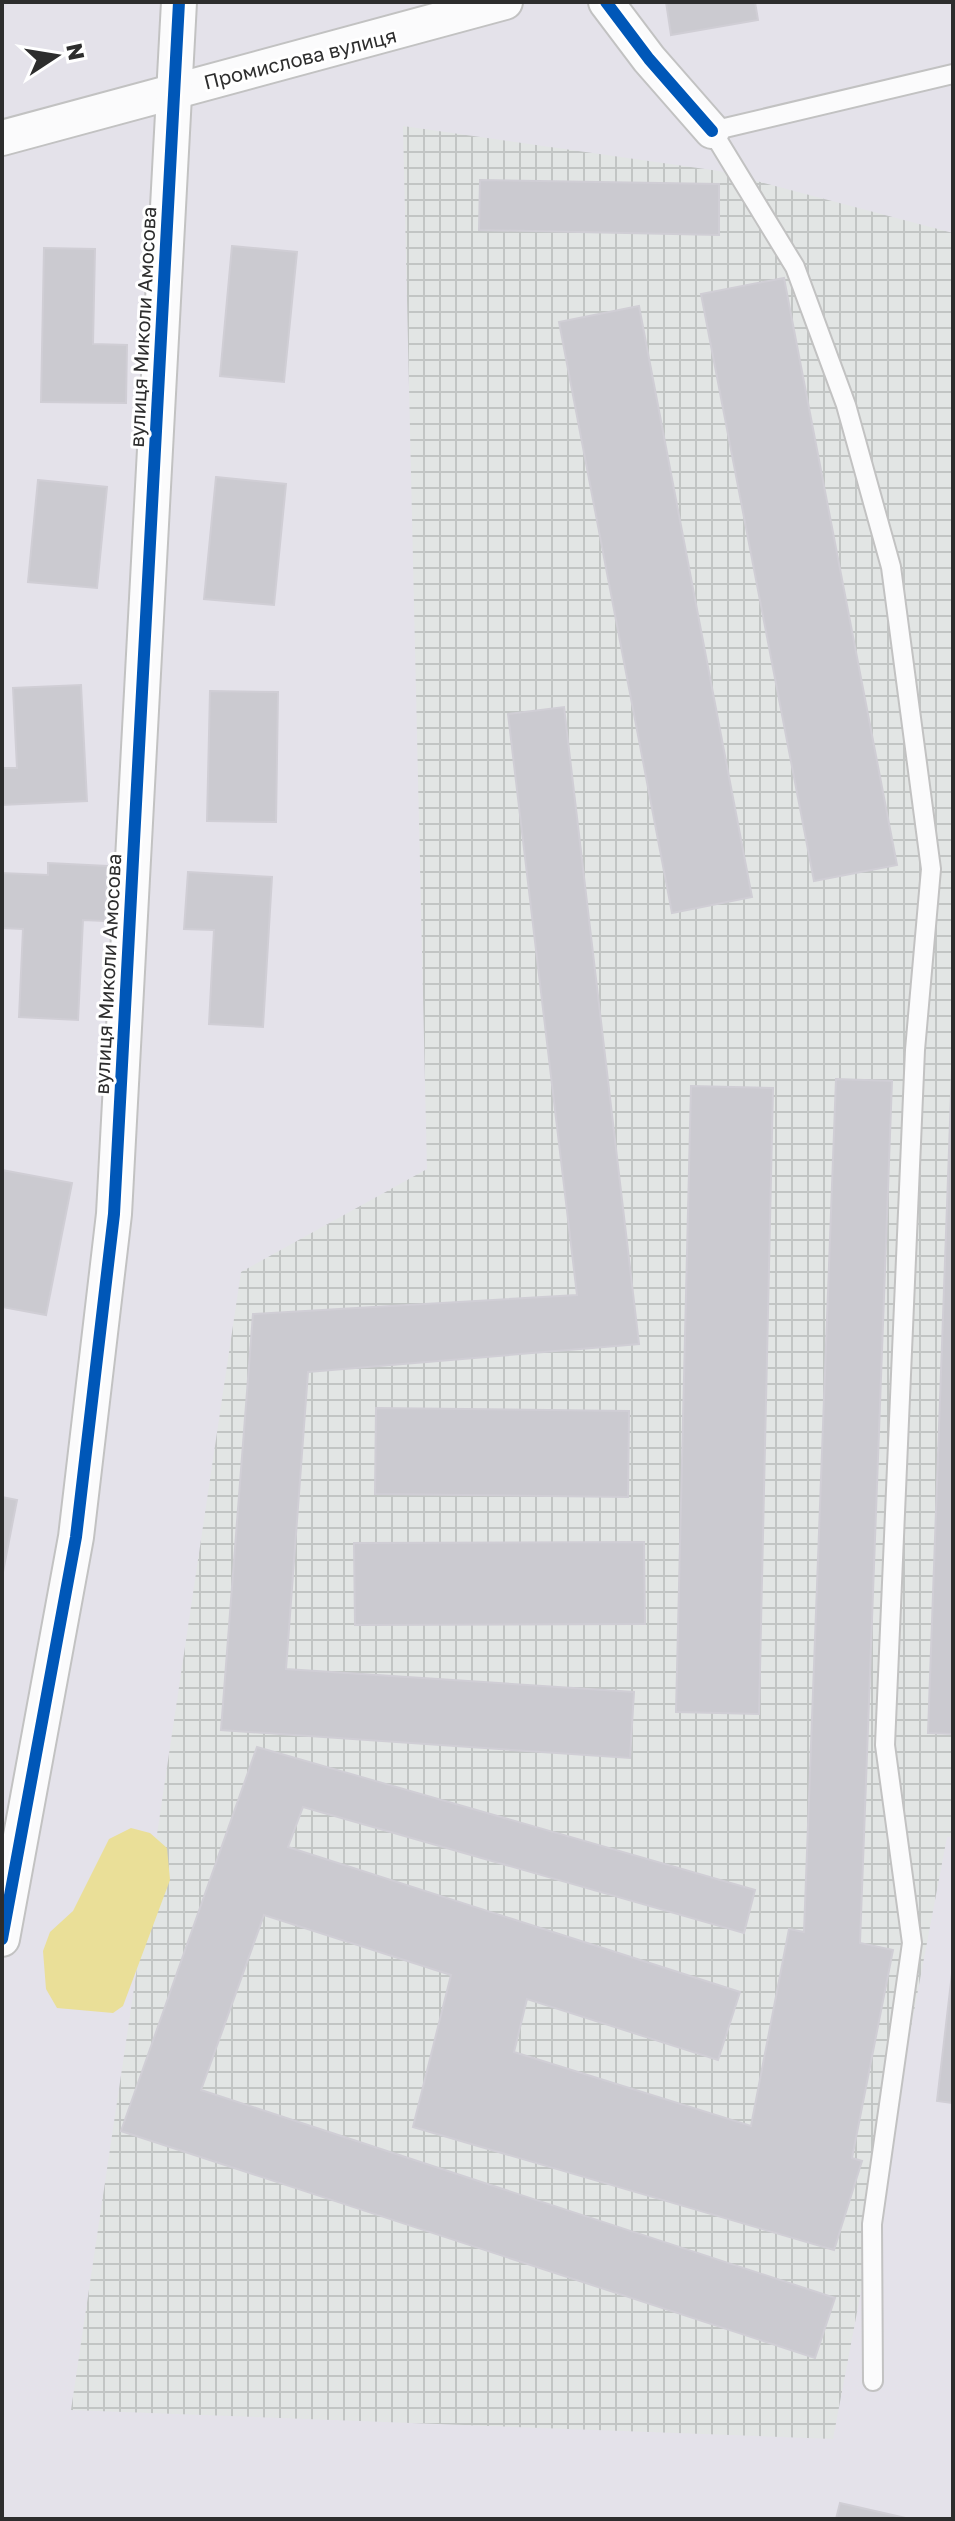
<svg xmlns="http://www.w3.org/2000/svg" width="955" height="2521" font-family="'Golos Text',sans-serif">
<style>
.industrial{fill:url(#industrial-grid)}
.water{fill:#eadf98}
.building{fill:#cbcad0;stroke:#d0ced5;stroke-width:2}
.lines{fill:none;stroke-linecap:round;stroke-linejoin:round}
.service-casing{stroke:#c2c2c2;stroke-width:22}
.minor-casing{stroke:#c2c2c2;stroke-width:38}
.service{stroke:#fbfbfc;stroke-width:18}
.minor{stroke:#fbfbfc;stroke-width:34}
.cycleway-casing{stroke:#fff;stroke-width:17}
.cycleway{stroke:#0057b8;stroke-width:12}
.labels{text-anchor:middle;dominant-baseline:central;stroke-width:6;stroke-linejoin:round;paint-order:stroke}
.street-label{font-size:20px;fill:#2d2d2d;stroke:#fff}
</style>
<defs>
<pattern id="industrial-grid" width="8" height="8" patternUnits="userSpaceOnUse" patternTransform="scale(2)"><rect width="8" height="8" fill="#e2e5e4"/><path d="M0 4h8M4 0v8" fill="none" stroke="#c2c5c4"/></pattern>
</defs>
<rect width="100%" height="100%" fill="#e4e2ea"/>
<path class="industrial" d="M403 126 719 171 953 233V1836L947 1837 833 2439 71 2410 241 1272 427 1169Z"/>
<path class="water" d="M131 1828 150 1833 167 1848 170 1880 123 2006 113 2013 57 2008 46 1989 43 1951 50 1932 73 1911 109 1839Z"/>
<g class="building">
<path d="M666 2H755L758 20 671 35Z"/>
<path d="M480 180 719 184V235L479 230Z"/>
<path d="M232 246 297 252 284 382 220 376Z"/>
<path d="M44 248 95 249 93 344 127 345 126 403 41 402Z"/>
<path d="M784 278 897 865 814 881 701 294Z"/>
<path d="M639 306 752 897 672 913 559 322Z"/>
<path d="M216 477 286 484 274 605 204 599Z"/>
<path d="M38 480 107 487 97 588 28 582Z"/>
<path d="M81 685 87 801 2 805V768H17L13 688Z"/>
<path d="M210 691 278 692 276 822 207 821Z"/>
<path d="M564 707 639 1344 308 1372 286 1669 634 1692 630 1758 221 1730 253 1314 577 1295 508 714Z"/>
<path d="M48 863 107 866 105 921 83 920 78 1020 19 1017 23 929 2 928V873L48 875Z"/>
<path d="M188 872 272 877 263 1027 209 1024 214 930 184 929Z"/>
<path d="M953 1039V1734L928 1733Z"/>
<path d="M836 1079 892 1081 860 1943 893 1950 852 2158 862 2161 834 2250 413 2127 451 1975 264 1915 201 2090 835 2298 815 2358 121 2131 257 1747 755 1890 744 1933 303 1807 288 1847 740 1992 718 2060 527 1999 514 2052 751 2126 789 1929 804 1932Z"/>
<path d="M691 1086 773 1088 759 1714 676 1712Z"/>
<path d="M2 1170 72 1183 46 1315 2 1307Z"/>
<path d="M376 1408 629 1411 628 1497 375 1494Z"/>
<path d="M2 1497 17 1500 2 1577Z"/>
<path d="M644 1542 645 1624 355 1625 354 1543Z"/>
<path d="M953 1965V2103L937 2101Z"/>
<path d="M840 2503 910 2519H836Z"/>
</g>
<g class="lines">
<defs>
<path id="service" d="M873 2381 872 2224 912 1943 885 1745 915 1050 931 869 891 567 846 405 795 267 712 131 953 74"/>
<g id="minor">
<path d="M606 2 649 59 712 131"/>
<path d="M2 138 505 2"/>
<path d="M2 1939 76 1537 114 1214 179 2"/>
</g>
</defs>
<use href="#service" class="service-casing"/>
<use href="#minor" class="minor-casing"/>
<use href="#service" class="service"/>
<use href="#minor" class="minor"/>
<defs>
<g id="cycleway">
<path d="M606 2 649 59 712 131"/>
<path d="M2 1939 76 1537 114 1214 179 2"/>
</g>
</defs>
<use href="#cycleway" class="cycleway-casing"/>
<use href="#cycleway" class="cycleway"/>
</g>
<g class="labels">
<g class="street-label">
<text transform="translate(300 58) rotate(-14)">Промислова вулиця</text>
<text transform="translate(142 327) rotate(-87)">вулиця Миколи Амосова</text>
<text transform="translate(107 974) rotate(-87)">вулиця Миколи Амосова</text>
</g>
</g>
<rect width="955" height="2521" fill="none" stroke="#2d2d2d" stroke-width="8"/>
<g transform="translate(56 56) rotate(78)" stroke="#ffffff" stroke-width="6" paint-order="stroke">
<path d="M0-6L14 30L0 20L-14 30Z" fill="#2d2d2d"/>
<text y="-12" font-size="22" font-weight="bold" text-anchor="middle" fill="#2d2d2d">N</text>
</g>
</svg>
